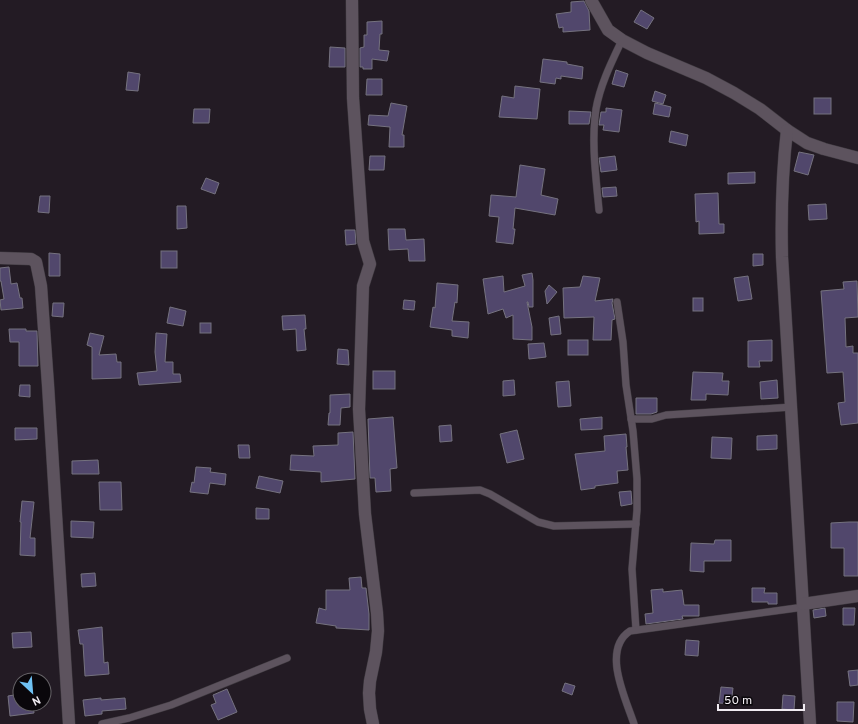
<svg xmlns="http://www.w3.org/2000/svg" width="858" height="724" font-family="Overpass,sans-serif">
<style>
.building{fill:#51476c;stroke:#75727f}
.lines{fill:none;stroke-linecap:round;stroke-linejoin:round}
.lane-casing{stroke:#3e393f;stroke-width:8}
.street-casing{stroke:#3e393f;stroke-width:13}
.lane{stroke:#5d535e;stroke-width:7}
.street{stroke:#5d535e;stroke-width:12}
</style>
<rect width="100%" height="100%" fill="#231b24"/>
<g class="building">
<path d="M584 1 589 11 590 30 563 32V27L559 28 556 14 571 12V2Z"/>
<path d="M641 10 654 18 647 29 634 22Z"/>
<path d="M382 21V34H380L379 50 389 51 387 61 372 59V69H363V67H360V48L364 47V35H367V22Z"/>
<path d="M330 47 345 48V67H329Z"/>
<path d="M543 59 567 62V64L583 67 582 79 561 76V79L556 78 555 84 540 82Z"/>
<path d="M616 70 628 74 624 87 612 84Z"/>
<path d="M128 72 140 74 138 91 126 90Z"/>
<path d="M367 79H382V95H366Z"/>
<path d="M515 86 540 89 537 119 499 117 502 96 514 98Z"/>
<path d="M655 91 666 95 663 104 652 101Z"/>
<rect x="814" y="98" width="17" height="16"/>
<path d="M391 103 407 106 402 135H404V147H389L390 127 368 125 369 115 388 116Z"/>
<path d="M655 103 671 107 669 117 653 114Z"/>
<path d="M606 108 622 110 619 132 603 130 604 125H599L601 112H606Z"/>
<path d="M194 109H210L209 123H193Z"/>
<path d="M569 111 591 112 589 124H569Z"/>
<path d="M671 131 688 135 686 146 669 142Z"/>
<path d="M799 152 814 155 808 175 794 171Z"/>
<path d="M370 156H385L384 170H369Z"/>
<path d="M615 156 617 170 601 172 599 158Z"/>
<path d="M520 165 545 169 541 195 558 199 555 215 515 208 513 229H515L513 244 496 242 499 217 489 216 491 195 516 197Z"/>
<path d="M755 172V183L728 184V173Z"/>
<path d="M206 178 219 183 215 194 201 189Z"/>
<path d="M616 187 617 196 603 197 602 188Z"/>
<path d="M718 193 719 224H724V233L699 234V221L696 222 695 194Z"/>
<path d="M40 196H50L49 213 38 212Z"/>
<path d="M826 204 827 219 809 220 808 205Z"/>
<path d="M177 206H186L187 228 177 229Z"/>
<path d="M388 229H405L406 240 424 239 425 261H409L408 249 389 250Z"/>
<path d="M345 230H355L356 244 346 245Z"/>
<rect x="161" y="251" width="16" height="17"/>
<path d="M49 253 60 254V276H49Z"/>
<path d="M753 254H763V265L753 266Z"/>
<path d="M9 267 11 284 17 283 20 298H22L23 308 1 310 0 300 4 299 1 281H0V268Z"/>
<path d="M532 273 533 280V307H529L528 302H527L532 327V340L513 339V315L506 318 503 309 488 314 483 279 503 276 504 292 525 286 522 275Z"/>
<path d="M583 276 600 278 595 301 613 299 612 303 615 319 612 320 611 340H593L594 317 564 318 563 288 580 287Z"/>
<path d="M748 276 752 299 738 301 734 278Z"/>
<path d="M857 281 858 317 845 318 846 347 853 346V353H858V423L841 425 838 403 845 402 843 372 827 373 821 291 844 289 843 282Z"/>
<path d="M437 283 458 285 457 303 455 302 452 321 469 322 468 338 452 336V330L430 327 433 307 435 308Z"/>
<path d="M549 285 557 292 547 304 545 291Z"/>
<rect x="693" y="298" width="10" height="13"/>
<path d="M404 300 415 301 414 310 403 309Z"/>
<path d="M53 303H64L63 317 52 316Z"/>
<path d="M170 307 186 311 183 326 167 323Z"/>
<path d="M305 315 306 329H304L306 350 297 351 296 329 283 330 282 316Z"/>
<path d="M559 316 561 334 551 335 549 318Z"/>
<rect x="200" y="323" width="11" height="10"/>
<path d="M9 329H26V331H37L38 366H19V342H10Z"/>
<path d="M90 333 104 336 99 355 116 354 117 362H121V378L92 379V347L87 345Z"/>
<path d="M156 333 167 334 165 362H173V374H180L181 382 139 385 137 373 157 371 155 352Z"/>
<rect x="568" y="340" width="20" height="15"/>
<path d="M772 340V361H759L760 367H748V341Z"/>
<path d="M544 343 546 357 529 359 528 344Z"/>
<path d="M338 349 348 350 349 365 337 364Z"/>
<rect x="373" y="371" width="22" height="18"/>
<path d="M693 372 723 373 722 381H729L728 395 706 394V400H691Z"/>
<path d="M514 380 515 395 503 396V381Z"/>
<path d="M777 380 778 398 761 399 760 382Z"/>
<path d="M569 381 571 406 558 407 556 382Z"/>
<path d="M20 385H30V397L19 396Z"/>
<path d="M350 394V407L341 408 340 425H328L329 413H330V395Z"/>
<path d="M636 398H657V412L651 414H636Z"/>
<path d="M393 417 397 468 390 469 391 491 376 492 375 478H370L368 419Z"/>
<path d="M602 417V429L581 430 580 419Z"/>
<path d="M451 425 452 441 440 442 439 426Z"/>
<path d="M15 428H37V439L15 440Z"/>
<path d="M517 430 524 459 507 463 500 434Z"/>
<path d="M353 432 355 479 321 482V472L290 470 291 455 314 456 313 446 338 445V433Z"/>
<path d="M626 434 627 447H626L628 470 617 471 618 483 595 486V488L581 490 575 454 605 451 604 436Z"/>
<path d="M777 435V449L757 450V436Z"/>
<path d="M712 437 732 438 731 459 711 458Z"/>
<path d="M238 445H249L250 458H239Z"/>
<path d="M98 460 99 474H72V461Z"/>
<path d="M196 467 211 468 210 472 226 474 225 485 210 483 208 494 190 492 192 482 194 483Z"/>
<path d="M259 476 283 481 280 493 256 488Z"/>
<path d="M99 482H121L122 510H100Z"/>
<path d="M631 491 632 504 621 506 619 492Z"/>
<path d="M22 501 34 502 30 538H35V556L20 555 21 522H20Z"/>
<path d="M256 508 269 509V519H256Z"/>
<path d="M71 521 94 522 93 538 71 537Z"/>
<path d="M849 522H858V576H844V548H831V523Z"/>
<path d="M715 540H731V561H704V572L690 571 691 543 714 544Z"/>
<path d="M95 573 96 586 82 587 81 574Z"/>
<path d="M361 577 362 588H366L369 614V630L336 628V626L316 623 319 608 326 610V590H350L349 578Z"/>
<path d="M752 588H765L764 593H777V604H768V602H752Z"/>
<path d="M663 589V592L682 590 684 605H699V616H682L683 619 646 624 645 614 653 613 651 590Z"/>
<path d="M825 608 826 616 814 618 813 610Z"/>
<path d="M843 608H855L854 625H843Z"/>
<path d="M102 627 104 663 108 662 109 674 85 676 83 644H80L78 630Z"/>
<path d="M31 632 32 647 13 648 12 633Z"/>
<path d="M686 640 699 641 698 656 685 655Z"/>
<path d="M858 670V685L850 686 848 671Z"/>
<path d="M565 683 575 686 572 695 562 691Z"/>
<path d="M721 687 733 688 731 704 719 703Z"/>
<path d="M227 689 237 712 218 720 211 705 216 703 213 695Z"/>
<path d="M20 694V704H33L34 713 10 716 8 696Z"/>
<path d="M783 695 795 696 794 710 782 709Z"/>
<path d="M101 698V700L125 698 126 709 102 711V714L85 716 83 700Z"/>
<path d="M837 702H854L853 722 837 721Z"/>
</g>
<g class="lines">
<defs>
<g id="lane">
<path d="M599 210C596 177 591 142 596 109 600 85 612 61 622 40"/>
<path d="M617 302 623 342 626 385 633 431 637 479V510L632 569 636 630"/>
<path d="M631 419H652L666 415 792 407"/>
<path d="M414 493 480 490 490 494 538 522 554 526 636 524"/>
<path d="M102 724 129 718 171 705 287 658"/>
<path d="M634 724C626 699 601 650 630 631L804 607"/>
</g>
<g id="street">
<path d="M352 0 353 98 363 241 370 264 363 286 359 409 365 514 377 613 378 631 376 652 370 681 369 693 370 709 373 724"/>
<path d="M591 0 608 30 622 40 647 53 706 78 734 93 760 109 787 130 807 143 824 149 858 158"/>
<path d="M787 130C782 173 781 214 782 257L810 724"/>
<path d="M0 258 31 259 36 262 41 286 48 385 69 724"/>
<path d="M803 604 858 596"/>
</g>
</defs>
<use href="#lane" class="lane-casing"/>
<use href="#street" class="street-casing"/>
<use href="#lane" class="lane"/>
<use href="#street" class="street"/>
</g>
<g transform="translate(32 692) rotate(154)"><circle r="19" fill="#0a070b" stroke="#666367"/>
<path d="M0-3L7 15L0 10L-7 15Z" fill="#6fc2f4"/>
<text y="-6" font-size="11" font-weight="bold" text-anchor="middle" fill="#f1ecf2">N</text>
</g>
<path d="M718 704v6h86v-6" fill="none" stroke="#f1ecf2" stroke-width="2"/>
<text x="724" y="704" font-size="12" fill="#f1ecf2" stroke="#0a070b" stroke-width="3" paint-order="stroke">50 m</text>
</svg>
